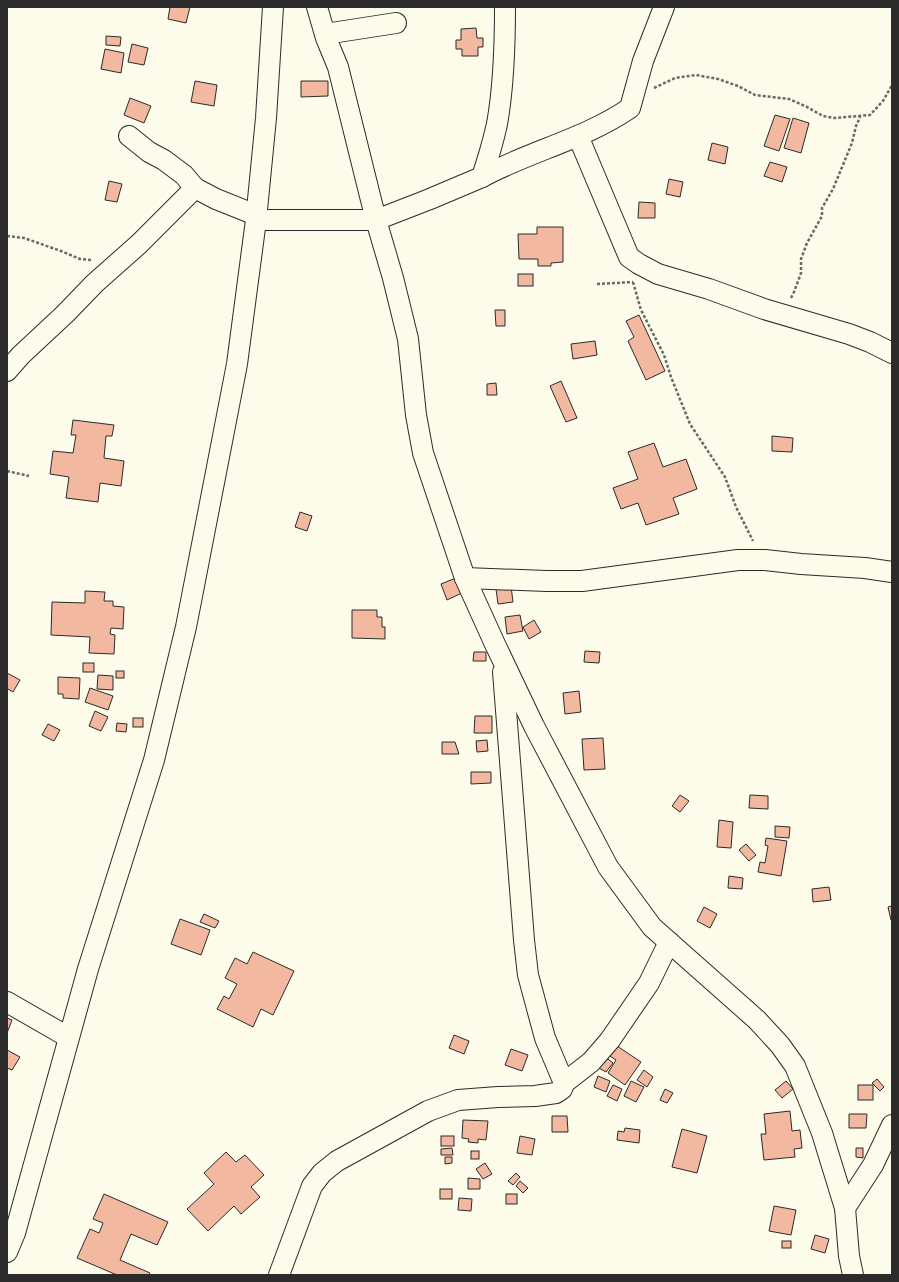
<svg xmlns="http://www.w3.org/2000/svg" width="899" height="1282" font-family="Jost,sans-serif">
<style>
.building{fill:#f2b8a0;stroke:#2b2b2b}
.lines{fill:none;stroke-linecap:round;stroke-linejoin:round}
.minor-casing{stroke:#2b2b2b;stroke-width:22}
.path{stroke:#6a6964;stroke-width:2.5;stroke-dasharray:3 2;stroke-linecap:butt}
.minor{stroke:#fdfbea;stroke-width:20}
</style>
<rect width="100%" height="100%" fill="#fdfbea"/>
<g class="building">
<path d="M170 7H190L186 23 168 19Z"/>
<path d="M476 28 477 38H483V47H478V56H462V49H456V40H461V29Z"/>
<path d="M106 36 121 37 120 46 106 45Z"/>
<path d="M132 44 148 48 144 65 128 62Z"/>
<path d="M105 49 124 53 121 73 101 69Z"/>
<path d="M195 81 217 85 214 106 191 102Z"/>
<path d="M301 81H328V96L301 97Z"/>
<path d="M130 98 151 106 144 123 124 115Z"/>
<path d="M775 115 790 119 779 151 764 146Z"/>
<path d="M793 118 809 123 801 153 784 148Z"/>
<path d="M712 143 728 147 725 164 708 160Z"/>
<path d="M770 162 787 167 782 182 764 176Z"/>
<path d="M669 179 683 182 680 197 666 194Z"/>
<path d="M109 181 122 184 117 202 105 200Z"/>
<path d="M639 202 655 203V218H638Z"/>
<path d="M537 227H563V262L551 263V266H538V259H519L518 234H537Z"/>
<rect x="518" y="274" width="15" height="12"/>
<path d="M495 310H505V326H496Z"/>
<path d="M639 315 665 371 646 380 628 341 634 337 626 321Z"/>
<path d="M595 341 597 355 573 359 571 344Z"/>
<path d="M561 381 577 418 566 422 550 386Z"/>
<path d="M496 383 497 395H487V384Z"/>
<path d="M73 420 114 425 112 436H106L104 458 124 461 121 486 100 483 98 502 66 498 69 477 50 474 53 451 73 453 76 435H71Z"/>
<path d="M772 436 793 438 792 452 772 451Z"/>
<path d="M654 443 663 467 686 459 697 489 673 498 679 514 646 525 638 503 621 509 613 488 638 479 628 452Z"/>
<path d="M300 512 312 516 307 531 295 527Z"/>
<path d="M456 578 462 593 447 600 441 584Z"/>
<path d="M511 586 513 602 498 604 496 589Z"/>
<path d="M85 591 105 592 104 601H113V606L124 607 123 629 111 628 110 634 115 635 114 654 89 653 90 637 51 635 52 602 85 603Z"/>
<path d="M352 610H377V617H382V627H385V639L352 638Z"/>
<path d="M520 615 523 631 507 634 505 617Z"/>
<path d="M534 620 541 632 529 639 523 627Z"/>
<path d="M585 651 600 652 599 663 584 662Z"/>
<path d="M474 652H486V661H473Z"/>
<rect x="83" y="663" width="11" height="9"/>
<rect x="116" y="671" width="8" height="7"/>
<path d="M7 673 20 680 13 692 8 689 7 691Z"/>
<path d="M98 675 113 676V690L97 689Z"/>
<path d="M58 677 80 678 79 699 63 698V694H58Z"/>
<path d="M90 688 113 696 108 710 85 702Z"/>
<path d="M579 691 581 712 565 714 563 693Z"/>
<path d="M95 711 108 717 101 731 89 726Z"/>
<path d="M475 716H492V733H474Z"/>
<rect x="133" y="718" width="10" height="9"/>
<path d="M117 723 127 724 126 732 116 731Z"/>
<path d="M48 724 60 730 54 741 42 735Z"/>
<path d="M603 738 605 769 584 770 582 739Z"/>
<path d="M487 740 488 751 477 752 476 741Z"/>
<path d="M442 742H455L459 754H442Z"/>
<path d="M471 772H491V783L471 784Z"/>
<path d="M680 795 689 801 680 812 672 806Z"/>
<path d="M750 795 768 796V809L749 808Z"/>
<path d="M719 820 733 822 731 848 717 847Z"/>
<path d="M775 826 790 827 789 838 775 837Z"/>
<path d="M766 838 787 841 781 876 758 872 760 862 765 863 768 846 765 845Z"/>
<path d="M746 844 756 855 749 861 739 850Z"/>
<path d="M729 876 743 878 742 889 728 888Z"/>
<path d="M829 887 831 900 813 902 812 889Z"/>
<path d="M892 906V919L891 920 888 907Z"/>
<path d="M704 907 717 914 710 928 697 921Z"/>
<path d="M204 914 219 921 215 928 200 922Z"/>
<path d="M180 919 210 930 201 955 171 944Z"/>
<path d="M253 952 294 971 273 1015 261 1009 253 1027 217 1009 224 996 229 999 237 984 225 978 235 958 247 964Z"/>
<path d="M7 1018 12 1020 7 1033Z"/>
<path d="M454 1035 469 1041 464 1054 449 1048Z"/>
<path d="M614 1044 641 1062 625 1085 608 1073 616 1060 607 1054Z"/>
<path d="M511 1049 528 1055 522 1071 505 1065Z"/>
<path d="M7 1050 20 1057 12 1070 7 1068Z"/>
<path d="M604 1056 613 1063 606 1072 597 1067Z"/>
<path d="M644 1070 653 1077 647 1087 637 1080Z"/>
<path d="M598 1076 610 1081 606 1092 594 1087Z"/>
<path d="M877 1079 884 1087 880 1091 872 1083Z"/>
<path d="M631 1081 644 1087 636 1102 624 1096Z"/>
<path d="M786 1081 793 1089 782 1098 775 1090Z"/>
<path d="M613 1085 622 1089 617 1101 607 1096Z"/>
<rect x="858" y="1085" width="15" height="15"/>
<path d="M665 1089 673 1093 667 1103 660 1100Z"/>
<path d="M790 1111 792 1131 800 1130 802 1148 794 1149 795 1157 764 1160 761 1134H766L764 1114Z"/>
<path d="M849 1114H867L866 1128H849Z"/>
<path d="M552 1116H567L568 1132H552Z"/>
<path d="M463 1120 488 1121 486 1140 478 1139V1143L468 1142 469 1139 462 1138Z"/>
<path d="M625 1128 640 1130 639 1143 617 1140 618 1131 624 1132Z"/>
<path d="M682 1129 707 1136 697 1173 672 1167Z"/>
<rect x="441" y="1136" width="13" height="10"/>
<path d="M520 1136 535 1139 532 1155 517 1153Z"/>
<path d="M452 1148 453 1155H441V1149Z"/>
<path d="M856 1148H863V1158L856 1157Z"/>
<rect x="471" y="1151" width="8" height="8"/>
<path d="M226 1152 236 1162 245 1155 264 1175 251 1187 260 1197 241 1214 234 1206 208 1231 187 1209 214 1184 204 1173Z"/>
<path d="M445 1157H452V1163L445 1164Z"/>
<path d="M485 1163 492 1174 483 1179 476 1169Z"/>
<path d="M516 1173 520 1177 513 1185 508 1181Z"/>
<path d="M468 1178 480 1179V1189H468Z"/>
<path d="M520 1181 528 1188 523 1193 516 1186Z"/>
<rect x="440" y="1189" width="12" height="10"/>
<path d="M104 1194 168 1222 157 1245 131 1234 120 1260 150 1273 149 1275H117L77 1258 90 1229 99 1233 103 1223 93 1219Z"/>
<rect x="506" y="1194" width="11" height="10"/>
<path d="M459 1198 472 1199 471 1211 458 1210Z"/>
<path d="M774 1206 796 1210 791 1235 769 1231Z"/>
<path d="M815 1235 829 1239 825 1253 811 1249Z"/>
<rect x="782" y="1241" width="9" height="7"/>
</g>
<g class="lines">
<defs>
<g id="minor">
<path d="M317 7 326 38 338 67 376 220 430 199 482 177C488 159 493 142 497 124 504 85 505 46 505 7"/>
<path d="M325 34 396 23"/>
<path d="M129 136 149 152 164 160 184 175 195 188"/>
<path d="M578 136 629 257 639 264 658 274 709 289 764 309 849 334 870 342 892 353"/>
<path d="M482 177C530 151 585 139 630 108L643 61 664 7"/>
<path d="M256 220H376L393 278 408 339 416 415 423 453 465 578 494 642 534 726 608 867 652 927 757 1020 780 1045 795 1066 822 1133 845 1208 849 1256 853 1275"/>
<path d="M7 371 21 355 65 314 95 283 139 244 195 188 216 199 256 215"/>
<path d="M465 578 547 581H582L738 560H765L801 564 865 568 892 572"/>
<path d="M7 1002 68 1037"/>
<path d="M564 1083 591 1062 610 1040 649 983 669 942"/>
<path d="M845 1208 873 1165 892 1125"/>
<path d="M7 1252 15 1233 88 969 154 760 186 627 237 364 256 220 266 118 273 7"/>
<path d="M279 1275 312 1186 322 1173 337 1161 428 1111 458 1100 498 1097 535 1096 556 1093 562 1089 564 1083 545 1038 528 975 524 940 503 672"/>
</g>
</defs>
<use href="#minor" class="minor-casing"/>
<g class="path">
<path d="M654 88 675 78 696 75 718 79 738 86 755 95 789 99 807 107 823 116 834 118 870 115 883 101 892 85"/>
<path d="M7 236 24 238 61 251 80 259 92 260"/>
<path d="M633 282 641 310 664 355 671 377 690 424 725 477 736 507 753 541"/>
<path d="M597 284 633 282"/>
<path d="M791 298 794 292 801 273V259L807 243 822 216V208L833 189 852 143 856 126 860 117"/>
<path d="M7 471 29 476"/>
</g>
<use href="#minor" class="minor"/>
</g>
<rect width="899" height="1282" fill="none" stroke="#2b2b2b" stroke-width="16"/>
</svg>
